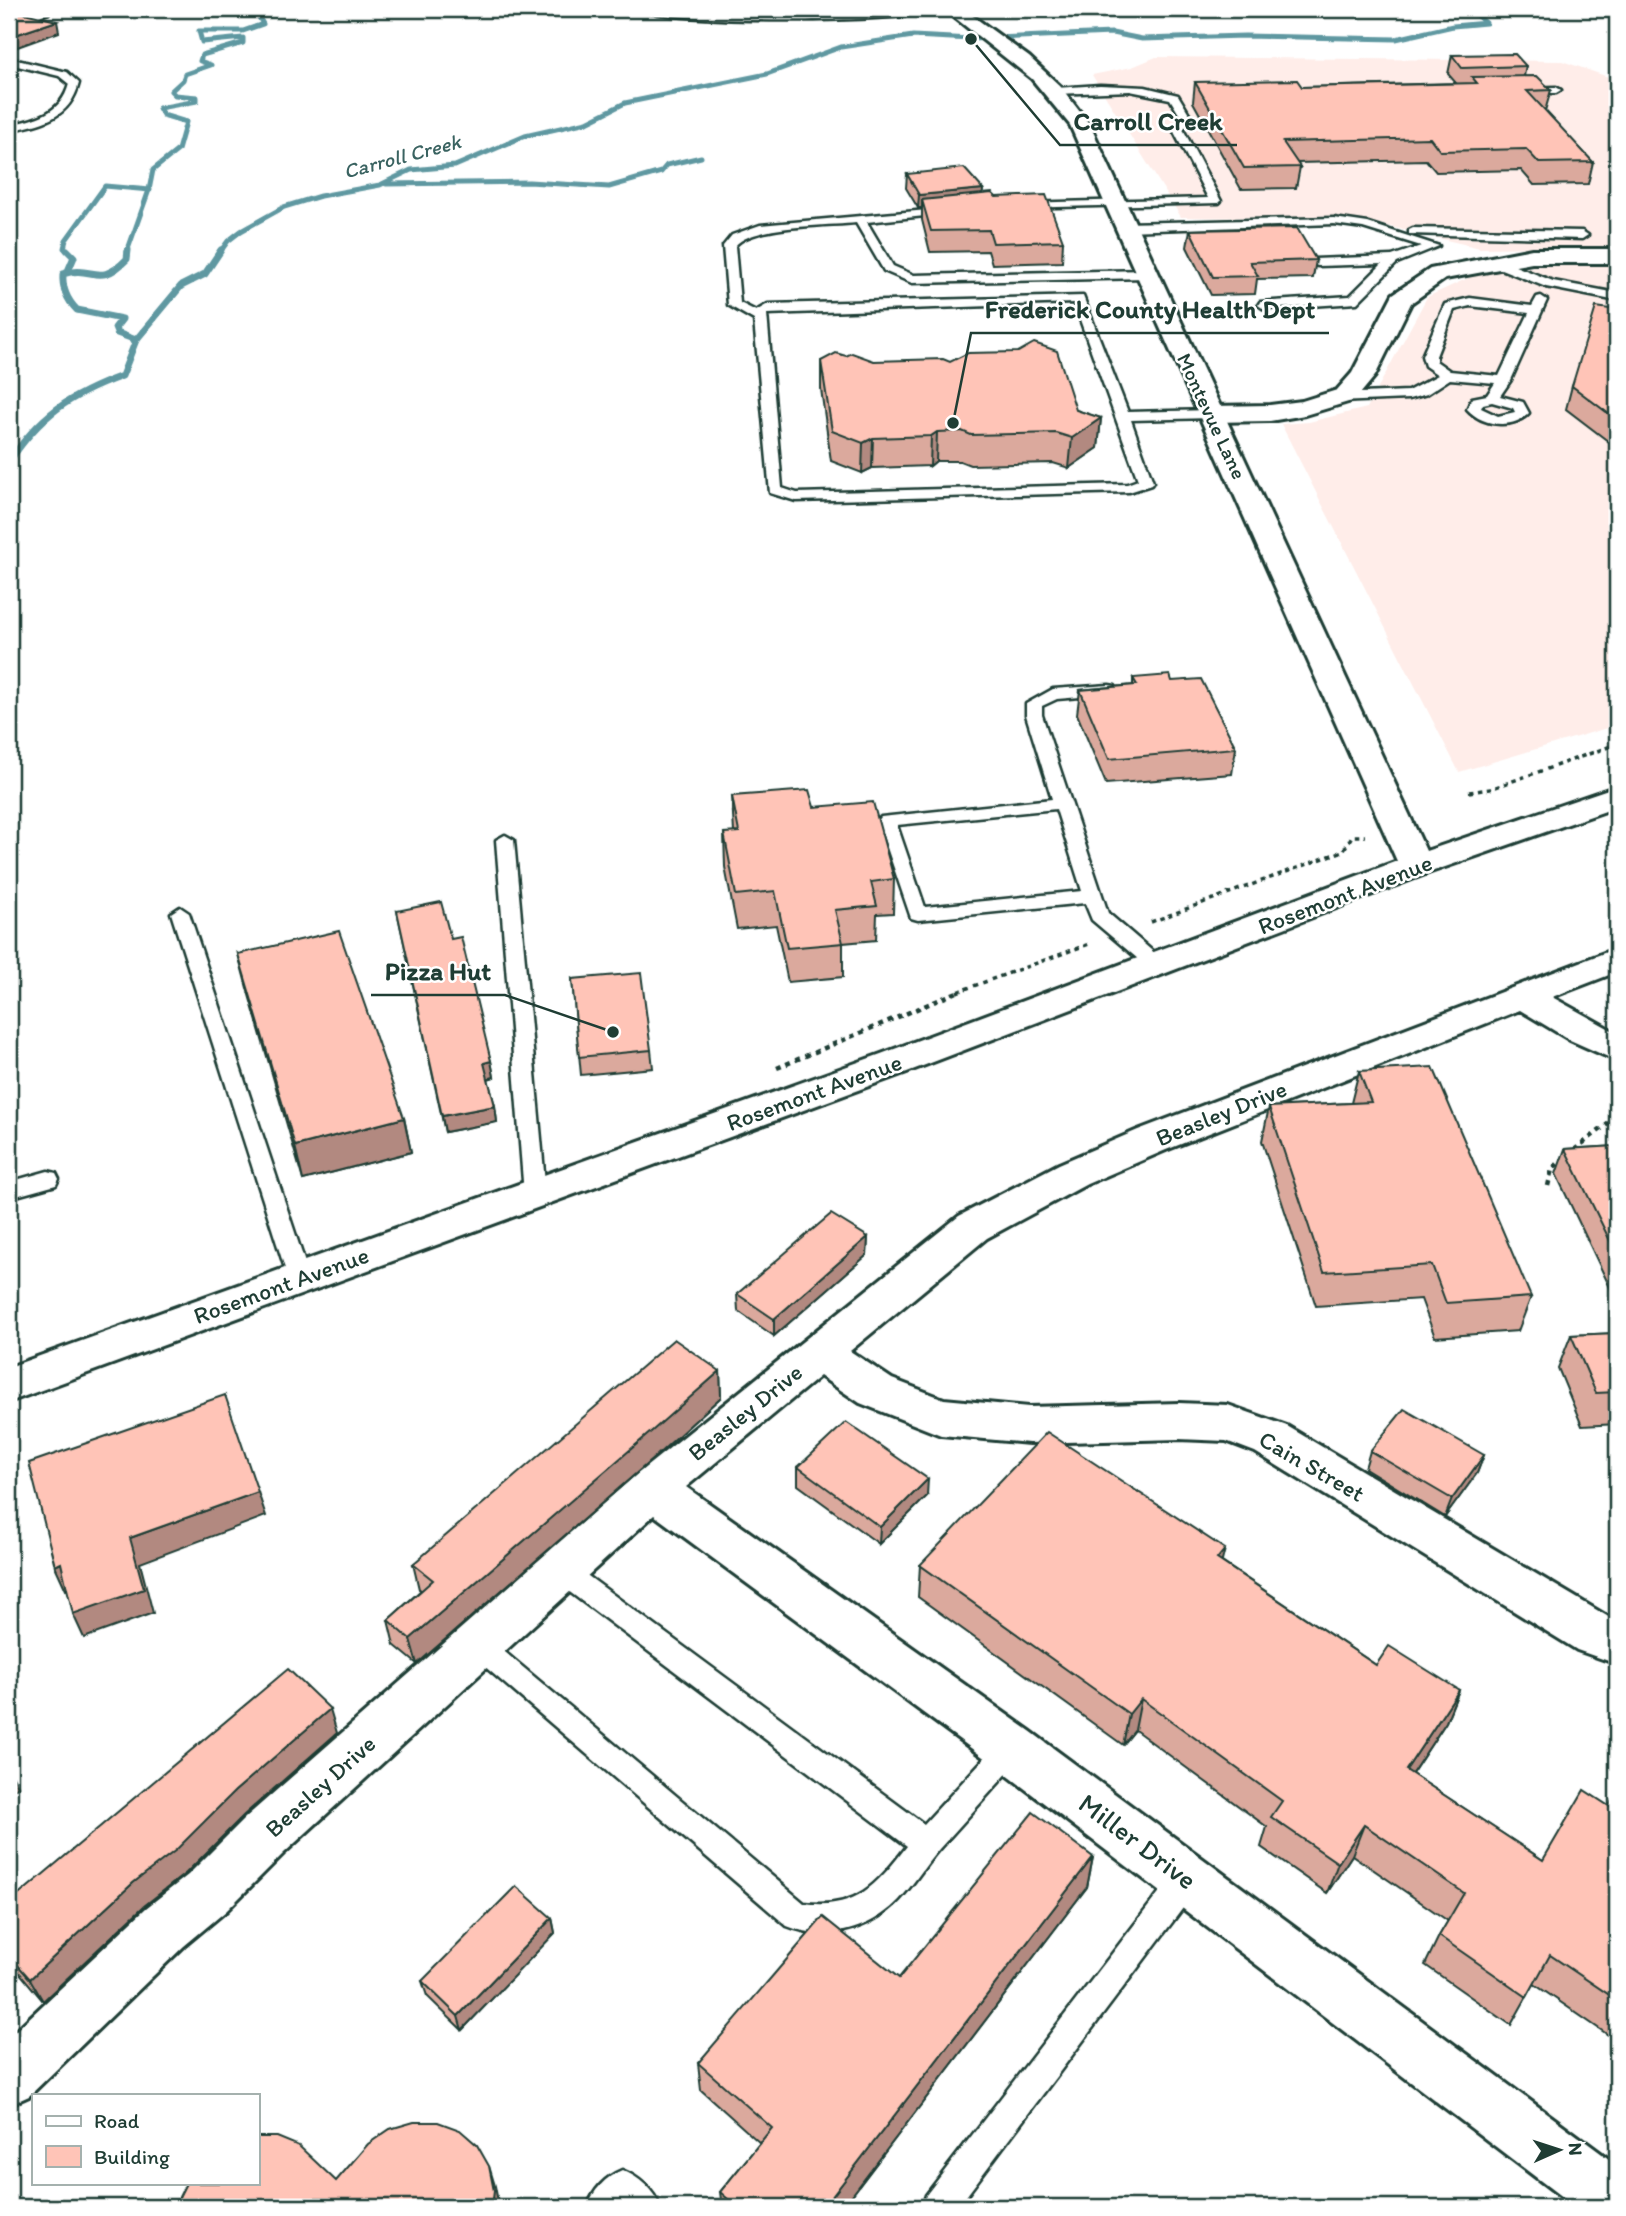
<svg xmlns="http://www.w3.org/2000/svg" width="1626" height="2216" font-family="Itim,sans-serif">
<style>
.built{fill:#ffede9}
.lines{fill:none;stroke-linecap:round;stroke-linejoin:round}
.stream-far1{stroke:#5f98a1;stroke-width:5}
.stream{stroke:#5f98a1;stroke-width:7}
.lane-casing{stroke:#1f3d34;stroke-width:5}
.street-casing{stroke:#1f3d34;stroke-width:6}
.secondary-casing{stroke:#1f3d34;stroke-width:6}
.path-far1{stroke:#1f3d34;stroke-width:3.5;stroke-dasharray:4.5 4.5;stroke-linecap:butt}
.path{stroke:#1f3d34;stroke-width:4.5;stroke-dasharray:5 5;stroke-linecap:butt}
.lane{fill:#fff;fill-rule:evenodd}
.street{fill:#fff;fill-rule:evenodd}
.secondary{fill:#fff;fill-rule:evenodd}
.wall{fill:#dba99d;stroke:#1f3d34;stroke-width:2}
.shaded-wall{fill:#b28980;stroke:#1f3d34;stroke-width:2}
.building{fill:#ffc4b7;stroke:#1f3d34;stroke-width:2}
.labels{text-anchor:middle;dominant-baseline:central;stroke-width:5;stroke-linejoin:round;paint-order:stroke}
.far-water-label{font-size:21px;font-style:italic;fill:#3a6361;stroke:#fff}
.far-street-label{font-size:21px;fill:#1f3d34;stroke:#fff}
.street-label{font-size:24px;fill:#1f3d34;stroke:#fff}
.near-street-label{font-size:28px;fill:#1f3d34;stroke:#fff}
.leader{fill:none;stroke:#1f3d34;stroke-width:2.5}
.callout-dot{fill:#1f3d34;stroke:#fff;stroke-width:2.5}
.callout-label{font-size:26px;text-anchor:middle;font-weight:bold;fill:#1f3d34;stroke:#fff;stroke-width:5;stroke-linejoin:round;paint-order:stroke}
</style>
<rect width="100%" height="100%" fill="#fff"/>
<filter id="ink" filterUnits="userSpaceOnUse"><feTurbulence type="fractalNoise" baseFrequency=".0143" numOctaves="2"/><feDisplacementMap in="SourceGraphic" scale="14" xChannelSelector="R" yChannelSelector="G"/><feConvolveMatrix kernelMatrix="1 2 1 2 8 2 1 2 1" color-interpolation-filters="sRGB"/></filter>
<g filter="url(#ink)">
<g class="built">
<path d="M1156 57 1562 61 1617 80 1615 99H1617V246L1480 248 1358 219 1181 217 1092 75 1132 67Z"/>
<path d="M1556 264H1617V725L1459 772 1281 424 1309 422 1367 408 1427 297 1477 274Z"/>
</g>
<g class="lines">
<g class="stream-far1">
<path d="M386 184 529 182 609 187 661 172 667 165 701 157"/>
<path d="M69 252 64 248 66 240 105 186 150 190"/>
<path d="M127 252 149 190 153 170 178 150 186 122 163 115 159 108 197 101V97L175 95 171 91 183 80 185 74 211 65 200 61 202 55 243 43V38L202 42 199 31H243L263 24 257 14 275 9"/>
<path d="M220 252 228 241 241 231 284 207 320 196 380 185 411 170 455 166 525 136 587 122 625 103 767 74 841 47 913 36 971 39 1112 33 1142 39 1245 36 1396 39 1453 26 1486 23 1475 14 1480 12 1519 14 1543 9"/>
</g>
<g class="stream">
<path d="M67 250 74 257 68 271"/>
<path d="M128 250 127 259C98 289 93 264 63 274 62 288 67 300 77 310L122 319 115 328 117 333 136 340"/>
<path d="M9 462C40 415 70 395 122 376L136 340 181 286 205 274 221 250"/>
</g>
<defs>
<g id="lane">
<path d="M639 9 788 15 937 9C912 24 664 24 639 9Z"/>
<path d="M9 58 67 72 79 83C70 119 41 124 9 131V125C36 119 61 114 69 84L59 76 9 64Z"/>
<path d="M1100 85 1145 87 1178 95 1193 120 1183 129 1221 201 1219 203 1017 208V204L1021 203 1208 198 1172 128 1182 119 1170 99 1130 91 1056 94 1051 91 1056 88Z"/>
<path d="M1523 88 1556 87 1561 90 1556 93H1519L1518 91Z"/>
<path d="M950 208 956 211 954 213 867 222 893 266 914 275 1147 270 1153 274 1147 278 912 283 884 271 856 223C828 226 751 225 735 246L740 303 756 311 768 304 1083 296 1128 412 1212 410 1219 414 1212 418 1131 420 1153 482 1151 485 1129 492 796 501 770 493 754 320 728 305 723 246 732 235 760 225ZM1074 303 1138 480 1127 484 797 493 782 488 767 314Z"/>
<path d="M1334 218 1368 223 1439 246 1397 263 1357 303 1264 309 1258 305 1260 302 1350 296 1382 264 1318 266 1314 265V259L1392 256 1421 246 1363 228 1334 224 1125 231 1119 227 1125 223Z"/>
<path d="M1413 228 1582 231 1588 235 1582 239 1409 234V230Z"/>
<path d="M1495 258 1553 281 1617 293V301L1546 287 1491 265V259Z"/>
<path d="M1541 296 1547 300 1511 380 1500 396 1523 402 1529 413C1513 430 1482 426 1467 409L1472 398 1487 395 1495 383 1450 379 1427 394 1409 399 1337 402 1330 398 1337 394 1408 391 1438 375 1425 366 1422 356 1445 304 1470 298 1532 306 1537 297ZM1470 306 1529 313 1499 376 1450 371 1436 361V356L1454 310ZM1492 402 1513 408 1515 412 1498 416 1481 408 1483 404Z"/>
<path d="M1109 685 1115 686 1117 690 1115 694 1057 699 1042 706V715L1108 913 1165 962 1168 966 1165 970H1151L1092 920 1085 903 918 920 911 918 878 821 881 817 1052 799 1026 715V704L1053 689ZM1056 809 1082 891 925 907 897 825Z"/>
<path d="M505 835 514 840 546 1194 543 1200 535 1202 527 1200 524 1194 496 840Z"/>
<path d="M180 907 189 913 310 1278 307 1284 299 1287 291 1284 288 1278 171 913Z"/>
<path d="M48 1171 56 1173 59 1179 56 1185 9 1198V1182Z"/>
<path d="M560 1559 569 1562 924 1824 1002 1739 1012 1735 1022 1739 1026 1748 1022 1757C994 1788 967 1818 939 1849 925 1865 914 1884 899 1900 870 1930 826 1942 787 1926L469 1653 465 1645 469 1637 478 1633 487 1637 804 1903C856 1910 877 1885 907 1846L551 1578 547 1570 551 1562Z"/>
<path d="M1188 1864 1198 1868 1203 1878 1198 1888 958 2207H922L926 2195 1178 1868Z"/>
<path d="M622 2170C639 2177 654 2190 660 2207H587C593 2191 605 2177 622 2170Z"/>
</g>
<g id="street">
<path d="M1532 249H1617V263H1532L1445 279 1411 303 1375 376 1355 400 1305 415 1270 421 1212 422 1203 419 1199 414 1203 409 1212 406 1270 405 1302 401 1337 390 1352 373 1393 294 1430 269Z"/>
<path d="M1617 948V972L1552 997 1617 1033V1061L1570 1040 1520 1010 1166 1150 1087 1184 987 1238 850 1351 892 1379 944 1399 1029 1407 1179 1403 1228 1405 1287 1426 1617 1622V1664L1577 1650 1255 1452 1226 1441 1179 1439 1029 1443 941 1435 860 1403 820 1376 686 1487 1030 1731 1617 2165V2207H1575L994 1765 654 1515 284 1853 226 1911 184 1946 29 2096 9 2105V2037L146 1908 188 1875 246 1817 636 1475 959 1216 1059 1164 1138 1130Z"/>
</g>
<g id="secondary">
<path d="M26 9H51L48 13 9 25V14Z"/>
<path d="M944 9H963L1029 57 1060 86 1090 125 1426 851 1617 786V807L1428 873 907 1072 9 1402V1367L881 1054 1397 861 1070 125 1032 79Z"/>
</g>
</defs>
<use href="#lane" class="lane-casing"/>
<use href="#street" class="street-casing"/>
<use href="#secondary" class="secondary-casing"/>
<g class="path-far1">
<path d="M1469 792 1490 789 1617 744"/>
<path d="M1151 922 1343 851 1352 836H1365"/>
<path d="M957 992 1089 944"/>
</g>
<g class="path">
<path d="M777 1068 962 990"/>
<path d="M1574 1150 1617 1117"/>
<path d="M1548 1186 1552 1169 1564 1158"/>
</g>
<use href="#lane" class="lane"/>
<use href="#street" class="street"/>
<use href="#secondary" class="secondary"/>
</g>
<g class="wall">
<path d="M698 9H864L771 12Z"/>
<path d="M1452 55 1526 66 1524 76 1551 90 1545 111 1593 162 1588 184 1534 185 1521 170 1436 172 1426 160 1297 163 1300 167 1296 188 1241 189 1193 102 1195 82 1302 87 1456 83 1448 74Z"/>
<path d="M907 174 983 189 982 194 996 197 1063 241 1062 262 992 264 988 251 930 252 922 220V208H918L906 188Z"/>
<path d="M1190 230 1316 260 1313 278 1257 279 1255 294 1211 295 1187 247Z"/>
<path d="M1617 310V448L1566 409 1572 386Z"/>
<path d="M846 356 874 361 950 362 1076 410 1101 418 1098 448 1069 468 1053 463 970 465 960 461H936L930 466 872 468 862 473 831 461 821 389V361Z"/>
<path d="M1133 678 1236 748 1232 774 1106 784 1077 714 1080 690 1133 685Z"/>
<path d="M732 796 814 807 894 879 893 913 877 914 876 940 843 943V977L788 982 776 925 737 929 725 867 724 833H734Z"/>
<path d="M397 911 451 939 491 1061 494 1077 488 1079 495 1106 497 1122 445 1132Z"/>
<path d="M238 954 404 1118 411 1152 303 1180 247 988Z"/>
<path d="M572 979 651 1050 653 1068 581 1075Z"/>
<path d="M1359 1071 1531 1297 1518 1331 1435 1337 1421 1299 1316 1306 1262 1141 1269 1107 1351 1103Z"/>
<path d="M1617 1146V1300H1616L1556 1174 1565 1149Z"/>
<path d="M868 1237 867 1255 774 1336 738 1311 737 1294Z"/>
<path d="M1617 1333V1424L1582 1426 1558 1368 1571 1335Z"/>
<path d="M720 1371 721 1397 655 1457 417 1664 394 1645 388 1620 421 1590 419 1589 413 1564Z"/>
<path d="M1370 1451 1484 1455 1477 1473 1445 1517 1365 1468Z"/>
<path d="M798 1467 927 1496 879 1544 798 1485Z"/>
<path d="M1222 1562 1376 1665 1459 1690 1446 1722 1412 1774 1543 1860 1609 1806 1617 1792V2041L1534 1984 1511 2025 1425 1965 1439 1936 1448 1921 1352 1855 1327 1893 1261 1847 1267 1827 1135 1730 1123 1745 918 1597 920 1565Z"/>
<path d="M337 1733 244 1815 186 1873 144 1906 43 2001 9 1960V1903Z"/>
<path d="M1093 1857 1087 1887 843 2207H722L720 2192 760 2143 701 2090 698 2063 899 1978Z"/>
<path d="M552 1918 555 1933 462 2030 427 1996 422 1981Z"/>
</g>
<g class="shaded-wall">
<path d="M57 21 59 32 9 50V37Z"/>
<path d="M983 189 982 203 922 200V208H918L919 195Z"/>
<path d="M1101 418 1098 448 1069 468 1072 438Z"/>
<path d="M937 432 936 461 930 466 931 436Z"/>
<path d="M873 438 872 468 862 473 863 443Z"/>
<path d="M491 1061 494 1077 486 1079 484 1063Z"/>
<path d="M495 1106 497 1122 445 1132 442 1116Z"/>
<path d="M404 1118 411 1152 303 1180 295 1146Z"/>
<path d="M868 1237 867 1255 774 1336V1319Z"/>
<path d="M720 1371 721 1397 655 1457 417 1664 410 1639Z"/>
<path d="M1484 1455 1477 1473 1445 1517 1452 1499Z"/>
<path d="M928 1479 927 1496 879 1544 880 1527Z"/>
<path d="M258 1492 266 1516 140 1563 153 1613 84 1638 73 1614 130 1538Z"/>
<path d="M1225 1549 1217 1581V1559Z"/>
<path d="M61 1563 72 1588 66 1590 55 1566Z"/>
<path d="M1459 1690 1446 1722 1394 1801 1406 1770Z"/>
<path d="M1141 1699 1135 1730 1123 1745 1129 1714Z"/>
<path d="M330 1709 337 1733 244 1815 186 1873 144 1906 43 2001 30 1979 133 1883 235 1791Z"/>
<path d="M9 1769 18 1786 9 1794Z"/>
<path d="M1364 1825 1352 1855 1327 1893 1338 1863Z"/>
<path d="M1093 1857 1087 1887 843 2207H824Z"/>
<path d="M552 1918 555 1933 462 2030 458 2016Z"/>
<path d="M489 2166 495 2186 499 2207H492Z"/>
</g>
<g class="building">
<path d="M20 12 57 21 9 37V15Z"/>
<path d="M1515 54 1526 66 1462 68 1452 55Z"/>
<path d="M1537 76 1551 90 1527 91 1593 162 1539 163 1526 149 1440 151 1430 138 1283 142 1300 167 1244 168 1195 82 1297 80 1302 87 1477 83 1472 77Z"/>
<path d="M964 168 983 189 919 195 907 174Z"/>
<path d="M992 193 996 197 1046 195 1063 241 993 243 989 230 931 231 922 200Z"/>
<path d="M1297 228 1316 260 1250 262 1258 276 1213 277 1190 230Z"/>
<path d="M1596 307 1617 310V420L1572 386Z"/>
<path d="M1034 343 1057 351 1076 410 1101 418 1072 438 1056 433 971 435 962 431 937 432 931 436 873 438 863 443 832 431 821 361 836 353 846 356 852 353 874 361 943 359 950 362 968 353 1018 352Z"/>
<path d="M1170 675 1172 681 1201 679 1236 748 1109 759 1080 690 1137 685 1133 678Z"/>
<path d="M809 790 814 807 873 802 894 879 871 882 877 906 835 910 843 943 787 948 775 891 736 895 724 833 739 832 732 796Z"/>
<path d="M441 902 451 939 461 937 491 1061 484 1063 495 1106 442 1116 397 911Z"/>
<path d="M339 931 404 1118 295 1146 238 954Z"/>
<path d="M641 973 651 1050 579 1057 572 979Z"/>
<path d="M1433 1067 1531 1297 1446 1303 1432 1265 1324 1272 1269 1107 1371 1102 1359 1071Z"/>
<path d="M1617 1146V1255L1565 1149Z"/>
<path d="M831 1214 868 1237 774 1319 737 1294Z"/>
<path d="M1617 1333V1392L1596 1393 1571 1335Z"/>
<path d="M674 1339 720 1371 652 1431 410 1639 388 1620 433 1580 413 1564Z"/>
<path d="M225 1395 258 1492 130 1538 144 1589 73 1614 61 1563 55 1566 29 1463Z"/>
<path d="M1404 1409 1484 1455 1452 1499 1370 1451Z"/>
<path d="M846 1422 928 1479 880 1527 798 1467Z"/>
<path d="M1047 1432 1225 1549 1217 1559 1376 1665 1389 1646 1459 1690 1406 1770 1543 1860 1584 1790 1609 1806 1617 1792V2000L1550 1955 1527 1997 1439 1936 1464 1893 1364 1825 1338 1863 1271 1817 1282 1801 1141 1699 1129 1714 920 1565Z"/>
<path d="M288 1669 330 1709 235 1791 176 1850 133 1883 30 1979 9 1955V1903Z"/>
<path d="M1033 1812 1093 1857 824 2207H737L720 2192 772 2128 698 2063 823 1917 899 1978Z"/>
<path d="M516 1886 552 1918 458 2016 422 1981Z"/>
<path d="M414 2122H438L460 2130 477 2145 489 2166 494 2191 492 2207H174L186 2183H257V2137H277L299 2146 336 2181 368 2144 390 2129Z"/>
</g>
</g>
<g class="labels">
<g class="far-water-label">
<text transform="translate(402 156) rotate(-15)">Carroll Creek</text>
</g>
<g class="far-street-label">
<text transform="translate(1212 416) rotate(65)">Montevue Lane</text>
</g>
<g class="street-label">
<text transform="translate(1345 894) rotate(-21)">Rosemont Avenue</text>
<text transform="translate(814 1092) rotate(-20)">Rosemont Avenue</text>
<text transform="translate(1221 1113) rotate(-22)">Beasley Drive</text>
<text transform="translate(281 1285) rotate(-20)">Rosemont Avenue</text>
<text transform="translate(745 1412) rotate(-39)">Beasley Drive</text>
<text transform="translate(1312 1466) rotate(30)">Cain Street</text>
<text transform="translate(320 1786) rotate(-42)">Beasley Drive</text>
</g>
<g class="near-street-label">
<text transform="translate(1138 1841) rotate(37)">Miller Drive</text>
</g>
</g>
<path class="leader" d="M971 39L1060 145H1237M953 423L971 333H1329M613 1032L505 995H371"/>
<g class="callout-dot">
<circle cx="971" cy="39" r="7"/>
<circle cx="953" cy="423" r="7"/>
<circle cx="613" cy="1032" r="7"/>
</g>
<g class="callout-label">
<text x="1148" y="130">Carroll Creek</text>
<text x="1150" y="318">Frederick County Health Dept</text>
<text x="438" y="980">Pizza Hut</text>
</g>
<rect width="1626" height="2216" fill="none" stroke="#fff" stroke-width="35"/>
<rect x="18" y="18" width="1591" height="2181" fill="none" stroke="#1f3d34" stroke-width="2.5" filter="url(#ink)"/>
<rect x="32" y="2094" width="228" height="91" fill="#ffffff" stroke="#a5b1ae" stroke-width="2"/>
<rect x="46" y="2116" width="35" height="10" fill="#ffffff" stroke="#a5b1ae" stroke-width="2"/>
<text x="94" y="2128" font-size="21" fill="#1f3d34">Road</text>
<rect x="46" y="2146" width="35" height="21" fill="#ffc4b7" stroke="#a5b1ae" stroke-width="2"/>
<text x="94" y="2164" font-size="21" fill="#1f3d34">Building</text>
<g transform="translate(1559 2150) rotate(87)" stroke="#ffffff" stroke-width="5" paint-order="stroke">
<path d="M0-5L12 26L0 18L-12 26Z" fill="#1f3d34"/>
<text y="-10" font-size="19" font-weight="bold" text-anchor="middle" fill="#1f3d34">N</text>
</g>
</svg>
